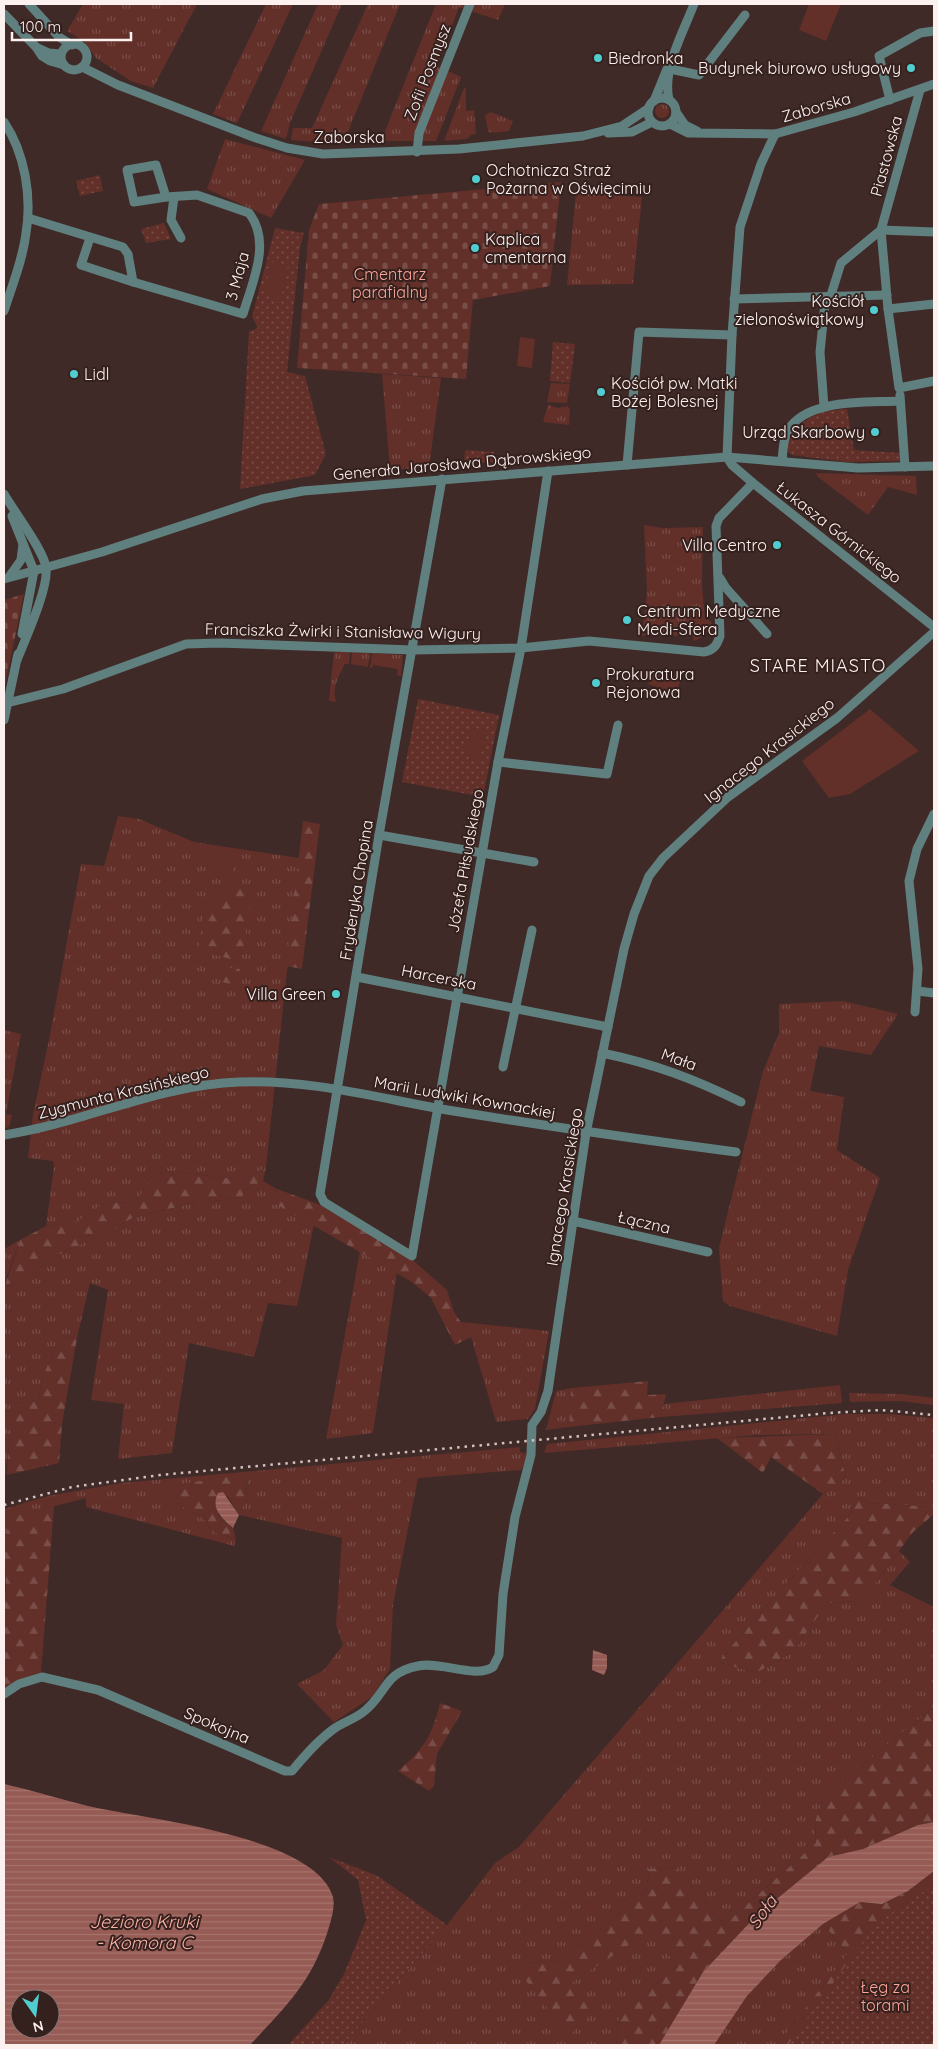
<svg xmlns="http://www.w3.org/2000/svg" width="938" height="2049" font-family="Quicksand,sans-serif">
<style>
.grass{fill:url(#grass-tufts)}
.forest{fill:url(#forest-firs)}
.cemetery{fill:url(#cemetery-stones)}
.park{fill:url(#park-dots)}
.pitch{fill:#622f29}
.water{fill:url(#water-rules);fill-rule:evenodd}
.lines{fill:none;stroke-linecap:round;stroke-linejoin:round}
.minor{stroke:#607f7f;stroke-width:9}
.rail{stroke:#d1c3c1;stroke-width:2.5;stroke-dasharray:2.5 5;stroke-linecap:butt}
.poi-dot{fill:#52cdcf;stroke:#34201d;stroke-width:2}
.labels{text-anchor:middle;dominant-baseline:central;stroke-width:4;stroke-linejoin:round;paint-order:stroke}
.poi-label{font-size:16px;fill:#fdf1f0;stroke:#34201d;text-anchor:start}
.street-label{font-size:16px;fill:#fdf1f0;stroke:#34201d}
.park-label{font-size:16px;fill:#fda397;stroke:#34201d}
.neighbourhood-label{font-size:18px;letter-spacing:1px;fill:#fdf1f0;stroke:#34201d}
.water-label{font-size:18px;font-style:italic;fill:#fab2a7;stroke:#34201d}
</style>
<defs>
<pattern id="grass-tufts" width="24" height="20" patternUnits="userSpaceOnUse" patternTransform="scale(1.25)"><rect width="24" height="20" fill="#622f29"/><path d="M3 7l-1-3M5 7V3M7 7l1-3M15 17l-1-3M17 17v-4M19 17l1-3" fill="none" stroke="#794e48"/></pattern>
<pattern id="forest-firs" width="22" height="20" patternUnits="userSpaceOnUse" patternTransform="scale(1.25)"><rect width="22" height="20" fill="#622f29"/><path d="M5 1l3.5 6h-7zM16 11l3.5 6h-7z" fill="#794e48"/></pattern>
<pattern id="cemetery-stones" width="16" height="16" patternUnits="userSpaceOnUse" patternTransform="scale(1.25)"><rect width="16" height="16" fill="#622f29"/><path d="M2 7V4a2 2 0 0 1 4 0v3zM10 15v-3a2 2 0 0 1 4 0v3z" fill="#794e48"/></pattern>
<pattern id="park-dots" width="8" height="8" patternUnits="userSpaceOnUse" patternTransform="scale(1.25)"><rect width="8" height="8" fill="#622f29"/><path d="M2 2h.1M6 6h.1" fill="none" stroke="#794e48" stroke-width="1.8" stroke-linecap="round"/></pattern>
<pattern id="water-rules" width="6" height="5" patternUnits="userSpaceOnUse" patternTransform="scale(1.25)"><rect width="6" height="5" fill="#965b54"/><path d="M0 2.5h6" fill="none" stroke="#a6736d"/></pattern>
</defs>
<rect width="100%" height="100%" fill="#3f2a27"/>
<g class="grass">
<path d="M83 4H197L153 88 131 81 96 58 84 41 67 31Z"/>
<path d="M266 4H293L237 123 213 114Z"/>
<path d="M318 4H342L290 123 286 139 261 131Z"/>
<path d="M368 4H400L343 144 291 140 293 128H312Z"/>
<path d="M436 4H505L498 20 459 7 437 66 461 77 436 141H381Z"/>
<path d="M464 88H466V111L474 110 476 134 471 135 467 139 444 141Z"/>
<circle cx="662" cy="111" r="7"/>
<path d="M491 112 513 121 509 131 491 133 488 131 485 115Z"/>
<path d="M225 139 305 160 271 218 207 189Z"/>
<path d="M576 193 642 197 633 284 567 285Z"/>
<path d="M382 374 441 378 429 467 390 470Z"/>
<path d="M551 383 570 384 567 403 547 402Z"/>
<path d="M548 405 558 408 568 406 570 410 569 425 543 422Z"/>
<path d="M816 473 916 476 917 495 888 487 868 515 818 477Z"/>
<path d="M644 525 663 528 703 527 702 585 705 619 712 622C709 632 704 637 694 641L693 636H642L647 592Z"/>
<path d="M335 652H350L349 664H345C337 679 332 688 336 702L329 701C330 693 333 655 335 652Z"/>
<path d="M352 652 370 653 368 667 351 664Z"/>
<path d="M372 653 403 655 401 676 397 675 398 669 373 665 372 668H370Z"/>
<path d="M118 816 139 819 194 842 299 858 266 1167 244 1180 168 1171 152 1175 139 1198 131 1203 106 1202 80 1220 46 1226 54 1167 53 1161 28 1158 33 1115 50 1035 81 864 104 866Z"/>
<path d="M843 1001 898 1014 871 1055 819 1046 810 1091 844 1097 837 1150 880 1178 848 1270 837 1336 730 1306 723 1301 719 1248 763 1071 779 1033V1004Z"/>
<path d="M4 1030 21 1034 6 1114 12 1115 9 1127 4 1128Z"/>
<path d="M263 1181 277 1189 275 1203 314 1225 297 1306 268 1303 254 1357 189 1343 172 1453 118 1459 124 1404 91 1400 108 1290 90 1283 77 1338 60 1337 42 1378 38 1401 14 1403C12 1427 7 1451 6 1475L4 1477V1288L33 1275 45 1263 69 1249 106 1234 132 1218 193 1203 241 1198 245 1189Z"/>
<path d="M20 1240 4 1284V1249Z"/>
<path d="M360 1251 397 1272 373 1433 326 1439Z"/>
<path d="M461 1322 549 1331 535 1409 528 1419 496 1422 471 1337Z"/>
<path d="M840 1385 842 1403 661 1417 664 1404Z"/>
<path d="M571 1388 569 1427 546 1430 556 1391Z"/>
<path d="M849 1393 901 1394 934 1398V1405L900 1401 850 1402Z"/>
<path d="M846 1414H889L934 1418V1507L871 1503 857 1498 850 1515 789 1580 718 1662 756 1673 793 1652 827 1603 862 1601 899 1551 910 1562 890 1585 934 1607V1707L824 1796 815 1822 816 1843 724 1925 675 1867 649 1869 646 1893 624 1900 617 1917 559 1960 529 1963 571 1983 653 1928 676 1967 619 2017 616 2045H343L447 1925 495 1863 519 1847 823 1494 846 1477 835 1434 757 1435 544 1453 547 1444Z"/>
<path d="M520 1447V1452L530 1454 521 1470 418 1478 393 1605 390 1669 372 1697 334 1722 297 1684 324 1670 343 1645 336 1625 342 1538 239 1515 246 1499 247 1474 168 1499 203 1518 214 1532 236 1539 234 1546 86 1507V1498L13 1517 4 1540V1509L48 1496 121 1483Z"/>
<path d="M823 1924 848 1953 780 2043 777 2045H714L747 1996 781 1960Z"/>
</g>
<g class="forest">
<path d="M303 821 320 824 302 969 286 966Z"/>
<path d="M232 884 253 888 241 962 198 950 206 903Z"/>
<path d="M224 967 240 969 237 985 221 982Z"/>
<path d="M266 1167 263 1181 245 1189 242 1198 193 1203 132 1218 106 1234 69 1249 45 1263 33 1275 4 1288 20 1240 46 1226 80 1220 106 1202 131 1203 139 1198 152 1175 168 1171 244 1180Z"/>
<path d="M277 1189 318 1204 409 1257 447 1290 454 1312 471 1337 455 1345 431 1298 412 1282 274 1203Z"/>
<path d="M60 1337 77 1338 62 1424 59 1463 7 1475C7 1451 12 1427 13 1403L38 1401 42 1378Z"/>
<path d="M648 1381 647 1395 666 1394 661 1417 569 1427 571 1388Z"/>
<path d="M835 1434 846 1478 823 1494 771 1457 763 1473 717 1438Z"/>
<path d="M247 1474 246 1499 239 1515 227 1495 218 1515 233 1528 236 1539 214 1532 203 1518 168 1499 160 1487Z"/>
<path d="M857 1498 871 1503 934 1507V1514L913 1532 862 1601 827 1603 793 1652 756 1673 718 1662 789 1580 850 1515Z"/>
<path d="M54 1506 41 1673 4 1688V1597L6 1592 4 1540 12 1517Z"/>
<path d="M440 1703 462 1711 437 1754 434 1786 429 1791 398 1771C424 1749 432 1736 440 1703Z"/>
<path d="M934 1707V1822L918 1825 863 1849 828 1857 756 1916 703 1972 659 2045H616L619 2017 676 1967 653 1929 571 1983 593 2012 569 2036 524 1978 529 1963 559 1960 617 1917 624 1900 646 1893 649 1869 675 1867 724 1925 816 1843 815 1822 824 1796Z"/>
<path d="M934 1871V2015L805 2045H777L848 1953 823 1924 860 1902 882 1904 908 1891Z"/>
</g>
<g class="cemetery">
<path d="M561 182 550 286 473 300 466 379 297 368 309 230 319 204Z"/>
<path d="M24 594 4 690V600Z"/>
</g>
<g class="park">
<path d="M100 175 103 191 80 196 76 181Z"/>
<path d="M164 223 171 239 146 243 141 229Z"/>
<path d="M275 228 304 233 300 248 287 372 305 376 326 454 315 475 240 489 249 331 258 328 252 317Z"/>
<path d="M553 342 575 344 570 383 550 381Z"/>
<path d="M847 409 854 450 901 453V461L846 462 792 455 788 452V438C806 416 819 410 847 409Z"/>
<path d="M465 450 495 452 493 462 464 463Z"/>
<path d="M418 699 499 715 483 797 402 782Z"/>
<path d="M329 1857 378 1876 447 1925 343 2045H288L328 2001 344 1974 366 1920 358 1880Z"/>
<path d="M934 1885V2045H788L876 1923Z"/>
</g>
<g class="pitch">
<path d="M809 4H841L826 41 799 30Z"/>
<path d="M271 262 288 265 281 299 264 295Z"/>
<path d="M520 337 535 339 532 368 517 366Z"/>
<path d="M653 668 682 677 676 693 648 684Z"/>
<path d="M870 709 919 751 850 794 829 798 802 761Z"/>
<path d="M471 728 486 730 480 759 465 756Z"/>
<path d="M197 843 237 851 233 872 193 864Z"/>
</g>
<g class="water">
<path d="M223 1492 239 1515 233 1528C223 1519 210 1509 218 1493Z"/>
<path d="M593 1650 607 1655V1668L604 1675 592 1670Z"/>
<path d="M4 1784C32 1790 60 1799 88 1806 143 1819 315 1835 333 1897 335 1907 332 1917 329 1927 313 1981 287 2005 250 2045H4ZM20 1999H50V2029H20Z"/>
<path d="M934 1822V1871L908 1891 882 1904 860 1902 823 1924 781 1960 747 1996 714 2045H659L703 1972 756 1916 828 1857 863 1849 918 1825Z"/>
</g>
<g class="lines">
<g class="minor">
<path d="M29 4 59 37 72 45"/>
<path d="M4 14 36 47 42 56 50 61 64 65"/>
<circle cx="74" cy="57" r="13"/>
<path d="M38 48 49 53 61 54"/>
<path d="M82 67 118 85 256 138 287 148 323 154 459 149 583 136 622 126 649 108"/>
<path d="M670 69 699 75 745 15"/>
<path d="M920 90 881 230 888 309 899 388 934 381"/>
<circle cx="662" cy="112" r="14"/>
<path d="M669 100C662 69 683 33 694 4"/>
<path d="M890 100 879 56 920 33 934 31"/>
<path d="M654 101 667 69"/>
<path d="M676 112 685 125 697 131"/>
<path d="M4 122C25 153 32 197 26 233 23 259 12 286 4 311"/>
<path d="M670 124 688 133 775 134 854 112 934 84"/>
<path d="M608 133 632 132 652 122"/>
<path d="M775 134 761 164 740 227 732 335 727 457 732 465 753 483 934 627"/>
<path d="M417 152 419 133 470 4"/>
<path d="M156 165 166 197 134 202 127 170Z"/>
<path d="M174 197 171 220 181 238"/>
<path d="M28 218 123 247 128 254 133 282 81 265 90 238"/>
<path d="M881 230 934 232"/>
<path d="M133 282 243 314C252 283 272 242 249 213L197 195 166 197"/>
<path d="M734 299 887 295"/>
<path d="M888 309 934 304"/>
<path d="M900 395 905 467"/>
<path d="M824 407 820 352 825 303 831 295 841 263 881 230"/>
<path d="M782 461C783 451 783 438 788 430 808 398 867 403 900 401"/>
<path d="M627 465 639 332 732 335"/>
<path d="M442 479 379 835 320 1194 324 1202 412 1256 498 762 521 648 548 471"/>
<path d="M4 494C13 510 45 552 46 568 49 587 25 640 17 660"/>
<path d="M12 516 34 571"/>
<path d="M9 577 21 560 23 544"/>
<path d="M720 578 726 588 767 634"/>
<path d="M4 579 102 552 262 499 303 491 727 457 858 468 934 466"/>
<path d="M22 634 34 571"/>
<path d="M7 703 63 689 186 644 219 643 413 650 521 648 589 641 704 652C714 650 717 645 720 636L716 526 719 518 753 483"/>
<path d="M4 720 18 654"/>
<path d="M498 762 607 774 618 725"/>
<path d="M379 835 534 862"/>
<path d="M357 977 608 1027"/>
<path d="M917 991 934 993"/>
<path d="M915 1012 918 969 909 881 917 849 934 814"/>
<path d="M602 1053C655 1064 694 1079 741 1102"/>
<path d="M503 1067 532 930"/>
<path d="M4 1135C83 1123 158 1085 239 1082 306 1079 375 1097 441 1109 539 1125 637 1139 736 1152"/>
<path d="M573 1221 708 1252"/>
<path d="M4 1694 19 1684 42 1677 98 1690 285 1771H292C305 1755 318 1740 335 1728 344 1722 354 1719 362 1713 387 1695 382 1673 418 1666 441 1661 475 1679 493 1667L499 1655 503 1594 515 1517 531 1455 532 1425 541 1412 548 1391 586 1133 624 949 634 914 649 876 663 858 728 797 837 718 934 632"/>
</g>
<path class="rail" d="M4 1505 72 1487 160 1475 829 1413 881 1410 934 1415"/>
</g>
<g class="poi-dot">
<circle cx="598" cy="58" r="5"/>
<circle cx="911" cy="68" r="5"/>
<circle cx="476" cy="179" r="5"/>
<circle cx="475" cy="248" r="5"/>
<circle cx="874" cy="310" r="5"/>
<circle cx="74" cy="374" r="5"/>
<circle cx="601" cy="392" r="5"/>
<circle cx="875" cy="432" r="5"/>
<circle cx="777" cy="545" r="5"/>
<circle cx="627" cy="620" r="5"/>
<circle cx="596" cy="683" r="5"/>
<circle cx="336" cy="994" r="5"/>
</g>
<g class="labels">
<g class="poi-label">
<text x="608" y="58">Biedronka</text>
<text x="901" y="68" text-anchor="end">Budynek biurowo usługowy</text>
<text x="486" y="170">Ochotnicza Straż<tspan x="486" dy="18">Pożarna w Oświęcimiu</tspan></text>
<text x="485" y="239">Kaplica<tspan x="485" dy="18">cmentarna</tspan></text>
<text x="864" y="301" text-anchor="end">Kościół<tspan x="864" dy="18">zielonoświątkowy</tspan></text>
<text x="84" y="374">Lidl</text>
<text x="611" y="383">Kościół pw. Matki<tspan x="611" dy="18">Bożej Bolesnej</tspan></text>
<text x="865" y="432" text-anchor="end">Urząd Skarbowy</text>
<text x="767" y="545" text-anchor="end">Villa Centro</text>
<text x="637" y="611">Centrum Medyczne<tspan x="637" dy="18">Medi-Sfera</tspan></text>
<text x="606" y="674">Prokuratura<tspan x="606" dy="18">Rejonowa</tspan></text>
<text x="326" y="994" text-anchor="end">Villa Green</text>
</g>
<g class="street-label">
<text transform="translate(427 72) rotate(-69)">Zofii Posmysz</text>
<text transform="translate(816 107) rotate(-16)">Zaborska</text>
<text x="349" y="137">Zaborska</text>
<text transform="translate(886 156) rotate(-75)">Piastowska</text>
<text transform="translate(237 276) rotate(-75)">3 Maja</text>
<text transform="translate(462 463) rotate(-5)">Generała Jarosława Dąbrowskiego</text>
<text transform="translate(839 532) rotate(38)">Łukasza Górnickiego</text>
<text transform="translate(343 631) rotate(1)">Franciszka Żwirki i Stanisława Wigury</text>
<text transform="translate(769 750) rotate(-38)">Ignacego Krasickiego</text>
<text transform="translate(465 861) rotate(-80)">Józefa Piłsudskiego</text>
<text transform="translate(356 890) rotate(-81)">Fryderyka Chopina</text>
<text transform="translate(439 977) rotate(11)">Harcerska</text>
<text transform="translate(679 1059) rotate(20)">Mała</text>
<text transform="translate(123 1092) rotate(-14)">Zygmunta Krasińskiego</text>
<text transform="translate(465 1097) rotate(10)">Marii Ludwiki Kownackiej</text>
<text transform="translate(564 1187) rotate(-81)">Ignacego Krasickiego</text>
<text transform="translate(644 1222) rotate(13)">Łączna</text>
<text transform="translate(217 1725) rotate(23)">Spokojna</text>
</g>
<g class="park-label">
<text x="390" y="274">Cmentarz<tspan x="390" dy="18">parafialny</tspan></text>
<text x="885" y="1987">Łęg za<tspan x="885" dy="18">torami</tspan></text>
</g>
<g class="neighbourhood-label">
<text x="818" y="665">STARE MIASTO</text>
</g>
<g class="water-label">
<text transform="translate(762 1912) rotate(-54)">Soła</text>
<text x="144" y="1921">Jezioro Kruki<tspan x="144" dy="21">- Komora C</tspan></text>
</g>
</g>
<rect width="938" height="2049" fill="none" stroke="#fdf1f0" stroke-width="10"/>
<g transform="translate(35 2014) rotate(166)"><circle r="24" fill="#34201d" stroke="#847471"/>
<path d="M0-4L9 19L0 12L-9 19Z" fill="#52cdcf"/>
<text y="-8" font-size="14" font-weight="bold" text-anchor="middle" fill="#fdf1f0">N</text>
</g>
<path d="M12 32v8h119v-8" fill="none" stroke="#fdf1f0" stroke-width="2.5"/>
<text x="20" y="32" font-size="15" fill="#fdf1f0" stroke="#34201d" stroke-width="4" paint-order="stroke">100 m</text>
</svg>
